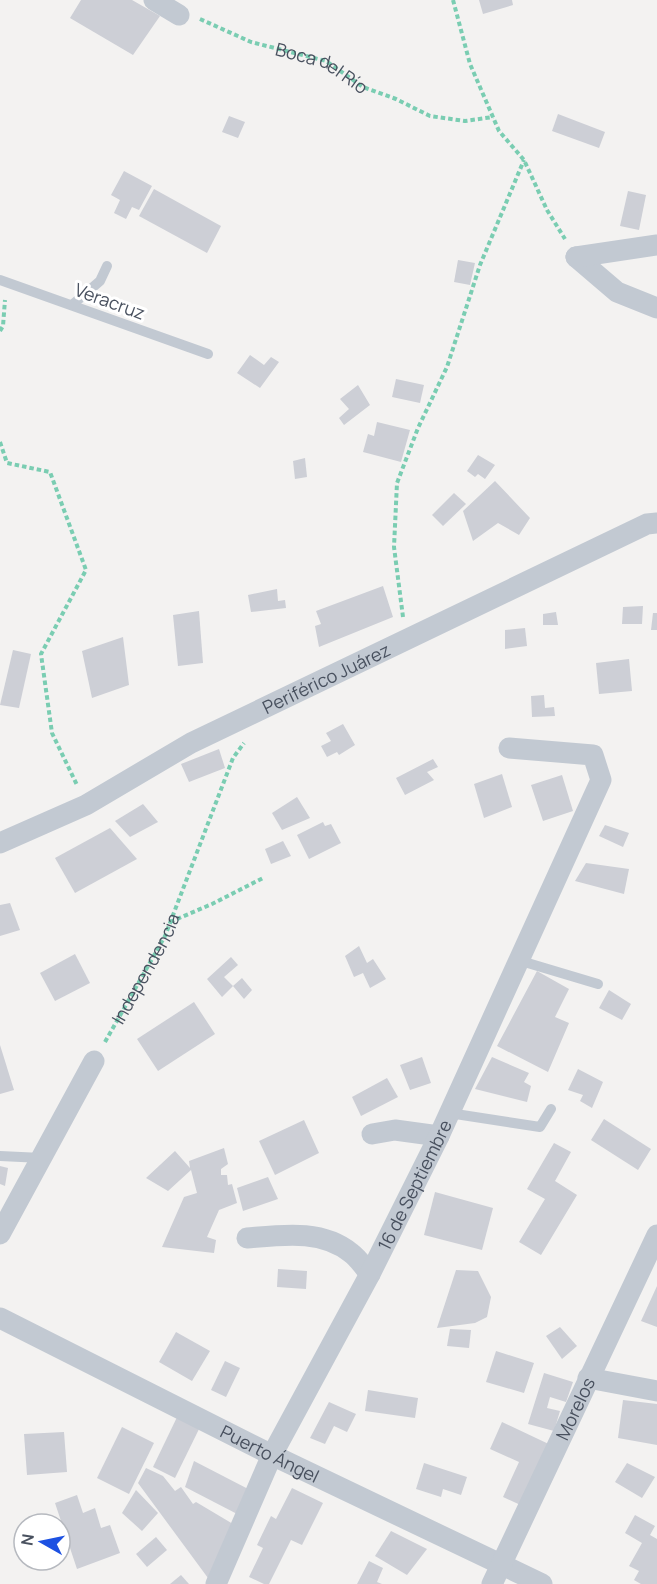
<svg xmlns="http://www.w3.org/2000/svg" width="657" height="1584" font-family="Manrope,sans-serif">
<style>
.building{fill:#cdcfd6}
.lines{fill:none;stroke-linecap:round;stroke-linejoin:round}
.path{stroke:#7acdb2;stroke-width:4;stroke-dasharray:4.5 3;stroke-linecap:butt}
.lane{stroke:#c2c9d2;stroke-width:10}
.street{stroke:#c2c9d2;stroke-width:21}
.labels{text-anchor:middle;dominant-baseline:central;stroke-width:6;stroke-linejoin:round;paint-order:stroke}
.street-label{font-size:18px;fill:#49515f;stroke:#fff}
</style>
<rect width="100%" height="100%" fill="#f3f2f1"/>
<g class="building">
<path d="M81 0H132L160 16 133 55 70 18Z"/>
<path d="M479 0H512L513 5 483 14Z"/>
<path d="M558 114 605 132 599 148 552 131Z"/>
<path d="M229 116 245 122 238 138 222 132Z"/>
<path d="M124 171 152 186 139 210 132 207 126 219 114 213 120 200 111 195Z"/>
<path d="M154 189 221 226 207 253 139 216Z"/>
<path d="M628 191 646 195 639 230 620 226Z"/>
<path d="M458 260 475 263 470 285 454 282Z"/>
<path d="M250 355 264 365 271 357 279 362 260 388 237 373Z"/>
<path d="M396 379 424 385 420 403 392 397Z"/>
<path d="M358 385 370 405 344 425 339 418 349 409 340 399Z"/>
<path d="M377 422 410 430 401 462 363 452 368 434 374 436Z"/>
<path d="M478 455 495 465 485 479 478 474 475 477 467 471Z"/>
<path d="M305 458 307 477 295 479 293 461Z"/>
<path d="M495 481 530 518 519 535 498 523 473 541 463 511Z"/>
<path d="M454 493 466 504 443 526 432 515Z"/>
<path d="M383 586 393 617 319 647 315 626 321 624 316 611Z"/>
<path d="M277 589 278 601 285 600 286 608 251 612 248 595Z"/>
<path d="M643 606 642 624H622L623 607Z"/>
<path d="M199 611 203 663 178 666 173 615Z"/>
<path d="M556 612 558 625H543V614Z"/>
<path d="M653 613H657V630H651Z"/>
<path d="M525 628 527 646 505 649V630Z"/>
<path d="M123 637 129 685 92 698 82 651Z"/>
<path d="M13 650 31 654 19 708 0 705Z"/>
<path d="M629 659 632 691 599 694 596 663Z"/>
<path d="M544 695 545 708 554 707 555 716 532 717 531 696Z"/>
<path d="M343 724 355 745 339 755 337 752 327 757 321 746 331 741 326 733Z"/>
<path d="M219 749 225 768 189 782 181 764Z"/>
<path d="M433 759 438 767 427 772 434 780 405 795 396 778Z"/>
<path d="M502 774 512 807 484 818 474 784Z"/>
<path d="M562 775 573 811 543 821 531 785Z"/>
<path d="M297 797 310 818 282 830 272 813Z"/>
<path d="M143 804 158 822 130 837 115 821Z"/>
<path d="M323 822 325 826 331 824 341 843 309 859 297 835Z"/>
<path d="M605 825 629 833 623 847 599 836Z"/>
<path d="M110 828 137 859 75 893 55 858Z"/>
<path d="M283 841 291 856 271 864 265 849Z"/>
<path d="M586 863 629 869 624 894 575 881Z"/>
<path d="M10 903 20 930 0 936V905Z"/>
<path d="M359 946 367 963 373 959 386 979 370 988 363 973 354 977 345 956Z"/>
<path d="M75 954 90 983 55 1001 40 973Z"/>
<path d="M231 957 238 965 224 977 233 986 242 978 252 990 244 999 233 986 222 997 207 979Z"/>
<path d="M537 971 569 989 555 1017 569 1023 548 1072 497 1046Z"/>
<path d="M609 990 631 1004 622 1020 599 1008Z"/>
<path d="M194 1002 215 1034 158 1071 137 1039Z"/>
<path d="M0 1045 14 1090 0 1094Z"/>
<path d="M422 1057 431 1083 410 1090 400 1065Z"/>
<path d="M492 1057 529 1073 524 1082 531 1086 527 1102 475 1089Z"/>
<path d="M578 1069 603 1082 592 1108 580 1101 583 1095 568 1090Z"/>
<path d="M387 1078 398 1097 361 1116 352 1097Z"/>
<path d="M604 1119 651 1149 638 1170 591 1140Z"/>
<path d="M304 1120 319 1153 275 1175 259 1141Z"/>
<path d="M554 1143 571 1152 555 1181 577 1195 541 1255 519 1242 545 1199 527 1189Z"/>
<path d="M224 1148 228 1164 221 1169V1175H227L228 1185 232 1184 237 1203 219 1210 207 1237 216 1240 214 1253 162 1247 184 1197 197 1193 191 1170 168 1191 146 1178 175 1151 190 1168 189 1161Z"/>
<path d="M0 1166 8 1168 5 1186 0 1184Z"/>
<path d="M268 1177 278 1199 243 1211 237 1188Z"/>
<path d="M435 1192 493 1208 482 1250 424 1235Z"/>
<path d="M278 1269 307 1271 306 1289 277 1287Z"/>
<path d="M456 1270 478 1271 491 1297 487 1317 475 1323 437 1328Z"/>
<path d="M657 1286V1327L641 1321Z"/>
<path d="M560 1327 577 1346 562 1359 546 1336Z"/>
<path d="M450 1329 471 1330 469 1348 447 1346Z"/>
<path d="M176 1332 210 1351 192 1381 159 1362Z"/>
<path d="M496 1351 534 1363 524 1393 486 1382Z"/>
<path d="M225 1361 240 1368 226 1397 211 1390Z"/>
<path d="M544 1373 573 1382 566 1402 550 1397 547 1408 560 1411 554 1431 528 1424Z"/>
<path d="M368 1390 418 1398 415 1418 365 1411Z"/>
<path d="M623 1400 657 1404V1445L618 1438Z"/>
<path d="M329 1402 356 1414 347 1432 334 1426 325 1444 310 1438Z"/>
<path d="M179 1413 201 1425 175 1478 153 1467Z"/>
<path d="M502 1422 555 1447 527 1508 503 1497 519 1462 490 1449Z"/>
<path d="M122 1427 154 1443 129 1494 97 1478Z"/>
<path d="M64 1432 67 1472 27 1475 24 1434Z"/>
<path d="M194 1461 254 1492 241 1516 185 1487Z"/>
<path d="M424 1463 467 1477 461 1495 443 1489 441 1497 416 1489Z"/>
<path d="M627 1463 655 1477 642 1498 615 1482Z"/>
<path d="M146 1468 163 1476 175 1491 181 1487 193 1504 196 1502 233 1524 208 1578 138 1483Z"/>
<path d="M292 1488 323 1503 302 1545 291 1540 269 1584H264L249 1577 263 1548 257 1545 271 1516 276 1519Z"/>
<path d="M136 1490 158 1513 142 1531 122 1513Z"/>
<path d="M77 1495 83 1513 95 1508 101 1528 110 1525 120 1553 77 1569 55 1503Z"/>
<path d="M635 1515 655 1526 650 1535 657 1539V1584H641L634 1580 639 1571 629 1566 642 1543 625 1533Z"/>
<path d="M391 1531 427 1549 407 1575 375 1556Z"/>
<path d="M156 1537 167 1550 147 1567 136 1554Z"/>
<path d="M369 1561 383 1568 377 1582 382 1584H357Z"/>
<path d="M181 1575 189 1584H170Z"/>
</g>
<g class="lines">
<g class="path">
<path d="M453 0 470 64 499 131 524 160 547 210 565 239"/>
<path id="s1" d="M200 19 251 42 326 61 363 87 396 99 430 116 465 121 493 117"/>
<path d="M0 331 3 326 5 300"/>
<path d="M0 442 7 463 50 472 86 570 41 654 52 733 77 785"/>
<path d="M403 617 394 547 397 483 418 428 447 367 480 265 524 160"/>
<path d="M170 922 212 904 263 878"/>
<path id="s2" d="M105 1042 165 936 233 758 244 743"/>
</g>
<g class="lane">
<path d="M0 280 208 354"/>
<path d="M72 305 100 281 107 266"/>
<path d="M521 961 598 984"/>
<path d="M449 1113 540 1127 551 1109"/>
<path d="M0 1156 42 1158"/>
</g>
<g class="street">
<path d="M154 0 179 15"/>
<path d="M576 257 617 292 657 308"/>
<path d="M576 257 657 245"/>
<path id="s3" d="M0 843 86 805 191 743 647 524 657 523"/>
<path d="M372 1134 395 1130 439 1136"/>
<path d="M0 1234 94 1061"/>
<path d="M247 1238C282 1235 322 1229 351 1253 358 1258 364 1267 370 1274"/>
<path id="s4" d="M0 1318 272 1455 542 1584"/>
<path d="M588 1378 657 1391"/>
<path id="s5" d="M216 1584 272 1455 370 1274 439 1136 601 780 593 755 509 748"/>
<path id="s6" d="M492 1584 657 1235"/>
</g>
</g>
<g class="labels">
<g class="street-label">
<text stroke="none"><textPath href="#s1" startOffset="132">Boca del Río</textPath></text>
<text transform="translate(110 301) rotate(20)">Veracruz</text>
<text stroke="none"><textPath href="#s3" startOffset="366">Periférico Juárez</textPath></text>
<text stroke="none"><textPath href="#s2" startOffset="84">Independencia</textPath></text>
<text stroke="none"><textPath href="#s5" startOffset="446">16 de Septiembre</textPath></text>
<text stroke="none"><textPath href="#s6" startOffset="194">Morelos</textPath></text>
<text stroke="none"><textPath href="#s4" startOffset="302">Puerto Ángel</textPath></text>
</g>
</g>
<g transform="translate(42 1542) rotate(279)"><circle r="28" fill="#ffffff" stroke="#b6b9bf" stroke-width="1.5"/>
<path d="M0-4.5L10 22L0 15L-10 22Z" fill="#1d51e2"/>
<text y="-9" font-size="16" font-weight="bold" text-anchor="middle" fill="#49515f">N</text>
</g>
</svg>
